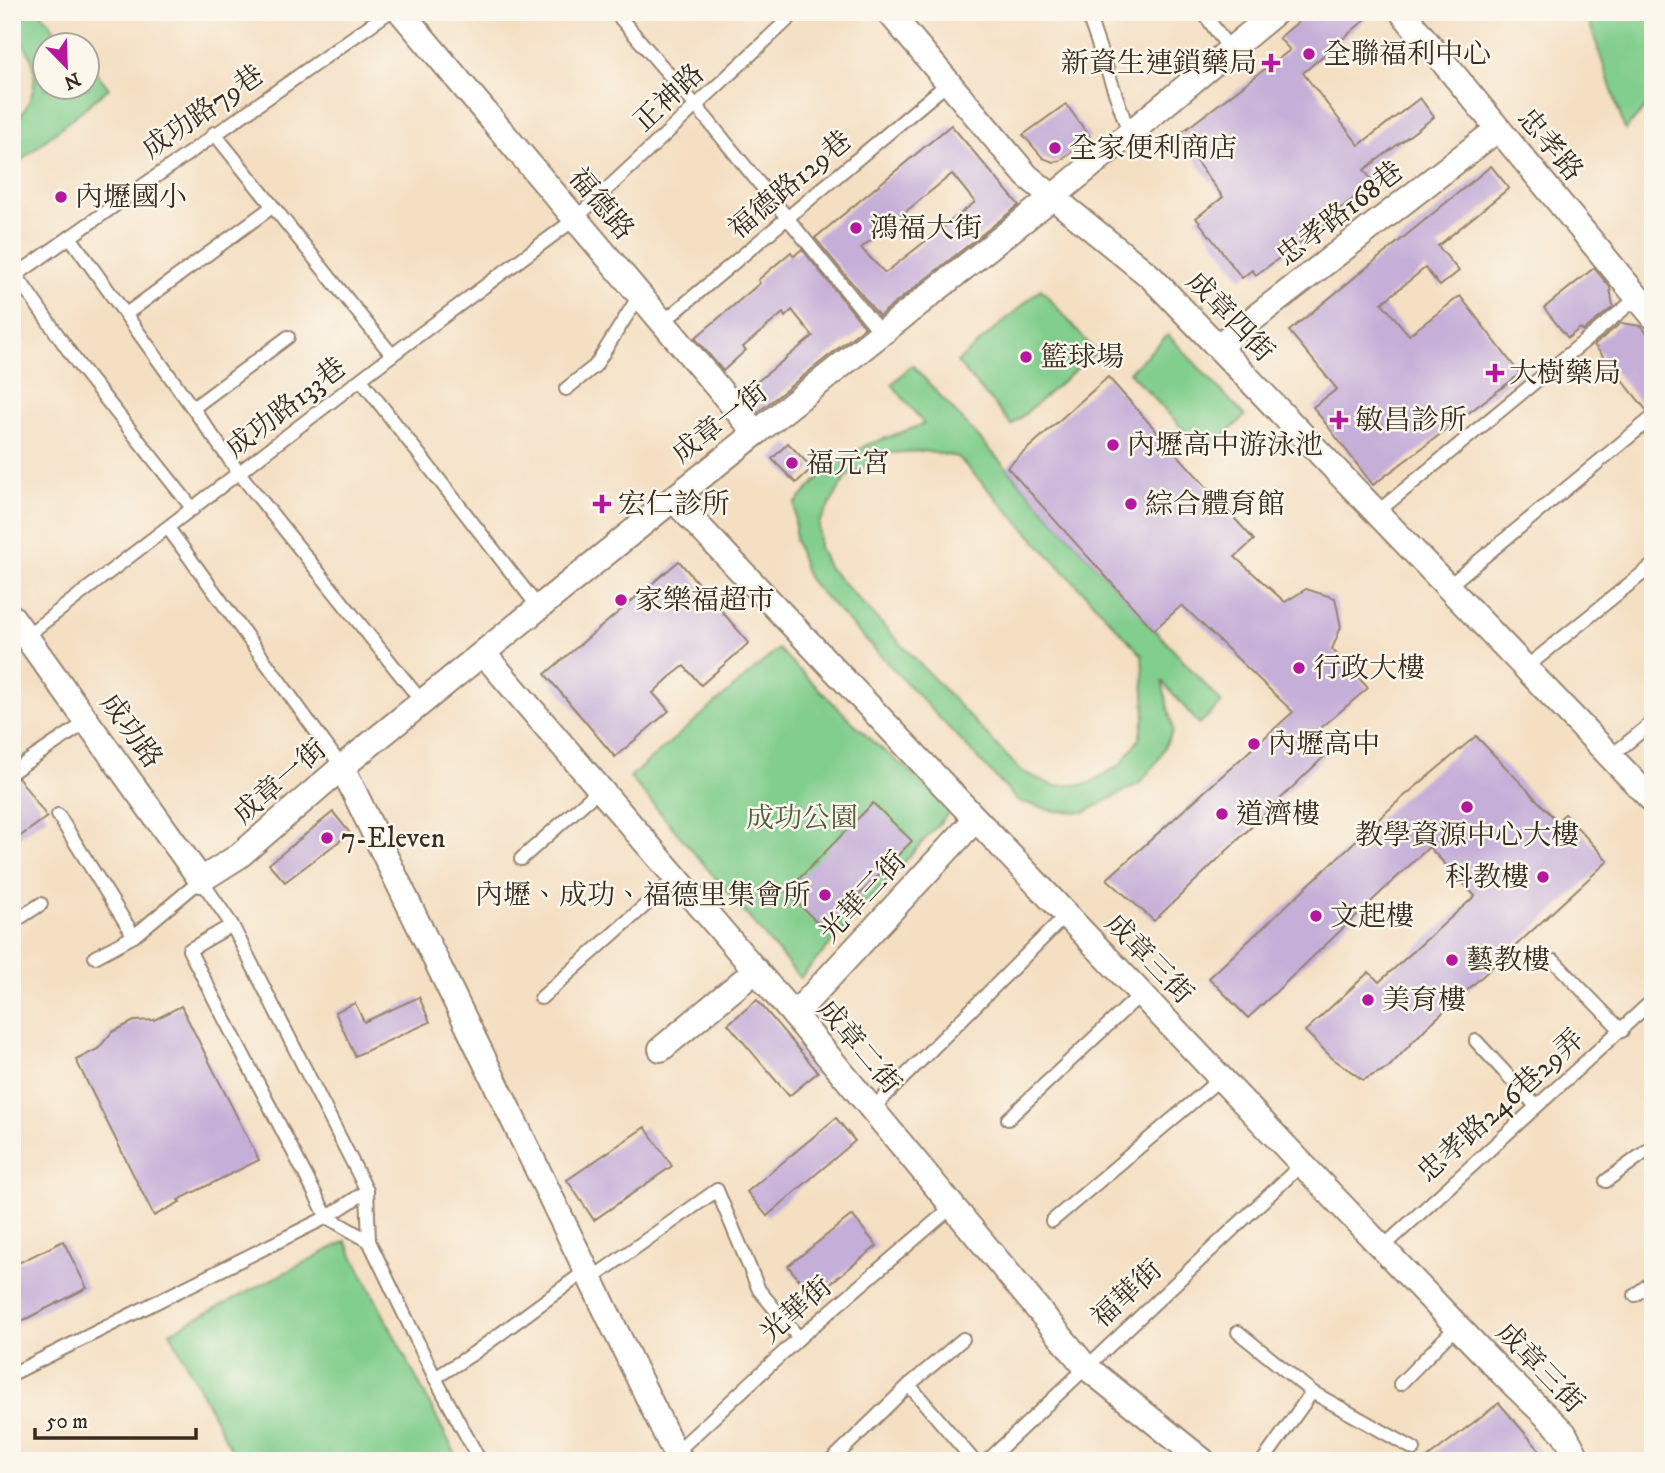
<svg xmlns="http://www.w3.org/2000/svg" width="1665" height="1473" font-family="'IM FELL DW Pica','Noto Serif TC',serif">
<style>
.green{fill:#82ce8d;stroke:#5e7c56;stroke-width:2;fill-rule:evenodd}
.building{fill:#c5aed8;fill-rule:evenodd}
.lines{fill:none;stroke-linecap:round;stroke-linejoin:round}
.service-casing{stroke:#988470;stroke-width:16}
.minor-casing{stroke:#988470;stroke-width:28}
.service{stroke:#fff;stroke-width:12}
.minor{stroke:#fff;stroke-width:24}
.poi-dot{fill:#b5179e;stroke:#fbf7ec;stroke-width:2.5}
.labels{text-anchor:middle;dominant-baseline:central;stroke-width:5;stroke-linejoin:round;paint-order:stroke}
.poi-label{font-size:28px;fill:#3b2a1e;stroke:#fbf7ec;text-anchor:start}
.street-label{font-size:28px;fill:#3b2a1e;stroke:#fbf7ec}
.park-label{font-size:28px;fill:#505b3f;stroke:#fbf7ec}
</style>
<rect width="100%" height="100%" fill="#fbf7ec"/>
<filter id="ink" filterUnits="userSpaceOnUse"><feTurbulence type="fractalNoise" baseFrequency=".0143" numOctaves="2"/><feDisplacementMap in="SourceGraphic" scale="14" xChannelSelector="R" yChannelSelector="G"/><feConvolveMatrix kernelMatrix="1 2 1 2 8 2 1 2 1" color-interpolation-filters="sRGB"/></filter>
<filter id="wash" filterUnits="userSpaceOnUse"><feTurbulence type="fractalNoise" baseFrequency=".00686" numOctaves="4" result="noise"/><feDisplacementMap in="SourceGraphic" scale="28" xChannelSelector="R" yChannelSelector="G"/><feGaussianBlur stdDeviation="1.57" result="paint"/><feColorMatrix in="noise" values="0 0 0 0 0 0 0 0 0 0 0 0 0 0 0 0 0 1.4 0 .05"/><feComposite in="paint" operator="in"/></filter>
<g filter="url(#wash)">
<rect width="100%" height="100%" fill="#f4dfc3"/>
<g class="green">
<path d="M12 12H40L49 21 63 45 46 46V88H88V62L109 88 12 168V124C40 100 44 57 12 34Z"/>
<path d="M1586 12H1653V99L1625 130Z"/>
<path d="M1041 289 1096 352 1012 425 957 362Z"/>
<path d="M1168 335 1245 416 1206 453 1129 372Z"/>
<path d="M912 365 1222 703 1199 724 1162 681 1173 730 1158 760 1140 783 1085 812 1055 811 1018 801 808 579 795 539V504L829 467 867 445 924 424 892 384ZM923 451 958 457 1142 655 1145 714 1139 739 1121 764 1088 784 1054 786 1021 771 828 567 819 547V523L846 477 886 453Z"/>
<path d="M778 649 872 741 954 807 800 978 630 777Z"/>
<path d="M346 1241V1242L459 1461H237L170 1332Z"/>
</g>
<g id="blocks">
<g class="building">
<path d="M1310 12H1374L1303 73 1359 145 1420 98 1434 117 1364 170 1374 183 1330 216 1333 219 1256 275 1252 270 1242 278 1196 218 1223 197 1177 136 1290 50 1279 38Z"/>
<path d="M1066 104 1090 137 1061 160 1053 162 1043 158 1023 135Z"/>
<path d="M951 125 1019 205 879 316 815 238ZM952 174 975 202 885 273 861 248Z"/>
<path d="M1491 166 1509 188 1438 246 1459 271 1440 286 1425 268 1382 303 1409 335 1460 296 1520 374 1373 485 1313 407 1337 389 1289 331Z"/>
<path d="M802 249 865 327 758 412 742 394 813 336 792 310 785 317 783 313 743 347 746 350 723 371 695 338 760 283 758 280 791 252 794 256Z"/>
<path d="M1594 268 1610 287 1613 307 1583 331 1580 328 1568 338 1544 308Z"/>
<path d="M1621 323 1641 326 1653 340V408L1647 411 1594 345Z"/>
<path d="M1108 377 1254 540 1235 557 1285 602 1306 589 1335 598 1341 627 1332 649 1368 688 1315 733 1332 749 1154 921 1107 879 1293 712 1182 605 1154 630 1007 467Z"/>
<path d="M788 443 812 468 796 483 772 459Z"/>
<path d="M679 561 749 643 701 685 684 666 670 677 653 693 669 711 615 757 545 674Z"/>
<path d="M1476 736 1557 821 1565 814 1608 861 1426 1028 1388 1068 1363 1080 1332 1058 1305 1031 1369 972 1379 982 1475 896 1429 847 1248 1018 1209 978 1395 804Z"/>
<path d="M19 778 47 817 19 837 12 827V781Z"/>
<path d="M873 803 912 841 825 930 786 892Z"/>
<path d="M333 812 350 833 285 882 269 864Z"/>
<path d="M419 997 430 1022 355 1056 335 1012 355 1003 364 1022Z"/>
<path d="M757 1000 818 1072 789 1096 728 1024Z"/>
<path d="M181 1006 259 1160 178 1200 180 1202 154 1216 76 1060 98 1049 112 1032 134 1021 154 1020Z"/>
<path d="M836 1118 855 1141 767 1216 747 1192Z"/>
<path d="M645 1127 672 1166 594 1220 567 1180Z"/>
<path d="M852 1215 877 1246 813 1297 788 1266Z"/>
<path d="M63 1241 87 1288 12 1326V1266Z"/>
<path d="M1499 1403 1549 1461H1423Z"/>
</g>
</g>
</g>
<g filter="url(#ink)">
<use href="#blocks" fill-opacity="0" stroke="#988470" stroke-width="2"/>
<g class="lines">
<defs>
<g id="service">
<path d="M627 12 621 19 697 107 881 333"/>
<path d="M1087 12 1129 133"/>
<path d="M1203 12 1230 50"/>
<path d="M214 133 392 355"/>
<path d="M70 237 240 474 423 703"/>
<path d="M16 275 78 364 193 509"/>
<path d="M12 278 389 12"/>
<path d="M126 314 272 207"/>
<path d="M662 323 948 83"/>
<path d="M362 381 539 608"/>
<path d="M566 389 595 366 639 296"/>
<path d="M193 408 288 337"/>
<path d="M1375 514 1637 298"/>
<path d="M168 528 342 767"/>
<path d="M1446 588 1653 417"/>
<path d="M26 636 392 355 575 219 796 12"/>
<path d="M1524 669 1653 565"/>
<path d="M1611 756 1653 722"/>
<path d="M12 772 88 721"/>
<path d="M58 815 134 936"/>
<path d="M521 859 600 789"/>
<path d="M12 923 41 904"/>
<path d="M95 957 134 936 201 880 232 925"/>
<path d="M1554 961 1622 1031"/>
<path d="M541 998 676 878"/>
<path d="M1476 1041 1535 1105"/>
<path d="M872 1109 1066 915"/>
<path d="M1008 1119 1142 993"/>
<path d="M1606 1181 1648 1150"/>
<path d="M1052 1221 1221 1078"/>
<path d="M369 1241 327 1217 189 950 232 925 367 1191 369 1241 435 1378 474 1353 587 1270"/>
<path d="M1382 1248 1653 1000"/>
<path d="M591 1279 717 1190 759 1290 799 1338"/>
<path d="M1635 1295 1653 1281"/>
<path d="M1238 1332 1312 1392 1414 1449"/>
<path d="M12 1374 327 1217 367 1191"/>
<path d="M435 1378 480 1461"/>
<path d="M1400 1384 1457 1326"/>
<path d="M909 1385 963 1339"/>
<path d="M675 1453 799 1338 952 1207"/>
<path d="M831 1461 909 1385 974 1461"/>
<path d="M987 1461 1302 1164"/>
<path d="M1263 1461 1312 1392"/>
</g>
<g id="minor">
<path d="M401 12 756 433"/>
<path d="M889 12 1027 176 1151 277 1653 801"/>
<path d="M1402 12 1653 316"/>
<path d="M1218 346 1498 129"/>
<path d="M673 499 1302 1164 1504 1375 1564 1433 1579 1461"/>
<path d="M12 617 201 880 239 856 342 767 673 499 1054 196 1276 12"/>
<path d="M484 654 794 1015 1085 1366 1203 1461"/>
<path d="M342 767 675 1453 682 1461"/>
<path d="M794 1015 975 820"/>
<path d="M661 1049 756 970"/>
</g>
</defs>
<use href="#service" class="service-casing"/>
<use href="#minor" class="minor-casing"/>
<use href="#service" class="service"/>
<use href="#minor" class="minor"/>
</g>
</g>
<g class="poi-dot">
<circle cx="1309" cy="54" r="7"/>
<path d="M1267.5 52.5h7v7h7v7h-7v7h-7v-7h-7v-7h7z"/>
<circle cx="1055" cy="148" r="7"/>
<circle cx="61" cy="197" r="7"/>
<circle cx="856" cy="228" r="7"/>
<circle cx="1026" cy="357" r="7"/>
<path d="M1491.5 362.5h7v7h7v7h-7v7h-7v-7h-7v-7h7z"/>
<path d="M1335.5 409.5h7v7h7v7h-7v7h-7v-7h-7v-7h7z"/>
<circle cx="1113" cy="445" r="7"/>
<circle cx="792" cy="463" r="7"/>
<path d="M598.5 493.5h7v7h7v7h-7v7h-7v-7h-7v-7h7z"/>
<circle cx="1131" cy="504" r="7"/>
<circle cx="621" cy="600" r="7"/>
<circle cx="1299" cy="668" r="7"/>
<circle cx="1254" cy="744" r="7"/>
<circle cx="1467" cy="807" r="7"/>
<circle cx="1222" cy="814" r="7"/>
<circle cx="327" cy="838" r="7"/>
<circle cx="1543" cy="877" r="7"/>
<circle cx="825" cy="895" r="7"/>
<circle cx="1316" cy="916" r="7"/>
<circle cx="1452" cy="960" r="7"/>
<circle cx="1368" cy="1000" r="7"/>
</g>
<g class="labels">
<g class="poi-label">
<text x="1323" y="54">全聯福利中心</text>
<text x="1257" y="63" text-anchor="end">新資生連鎖藥局</text>
<text x="1069" y="148">全家便利商店</text>
<text x="75" y="197">內壢國小</text>
<text x="870" y="228">鴻福大街</text>
<text x="1040" y="357">籃球場</text>
<text x="1509" y="373">大樹藥局</text>
<text x="1355" y="420">敏昌診所</text>
<text x="1127" y="445">內壢高中游泳池</text>
<text x="806" y="463">福元宮</text>
<text x="618" y="504">宏仁診所</text>
<text x="1145" y="504">綜合體育館</text>
<text x="635" y="600">家樂福超市</text>
<text x="1313" y="668">行政大樓</text>
<text x="1268" y="744">內壢高中</text>
<text x="1236" y="814">道濟樓</text>
<text x="1467" y="835" text-anchor="middle">教學資源中心大樓</text>
<text x="341" y="838">7-Eleven</text>
<text x="1529" y="877" text-anchor="end">科教樓</text>
<text x="811" y="895" text-anchor="end">內壢、成功、福德里集會所</text>
<text x="1330" y="916">文起樓</text>
<text x="1466" y="960">藝教樓</text>
<text x="1382" y="1000">美育樓</text>
</g>
<g class="street-label">
<text transform="translate(669 98) rotate(-43)">正神路</text>
<text transform="translate(203 112) rotate(-35)">成功路79巷</text>
<text transform="translate(1550 145) rotate(50)">忠孝路</text>
<text transform="translate(790 185) rotate(-40)">福德路129巷</text>
<text transform="translate(601 204) rotate(50)">福德路</text>
<text transform="translate(1340 214) rotate(-38)">忠孝路168巷</text>
<text transform="translate(1230 317) rotate(46)">成章四街</text>
<text transform="translate(286 408) rotate(-38)">成功路133巷</text>
<text transform="translate(720 423) rotate(-38)">成章一街</text>
<text transform="translate(131 731) rotate(54)">成功路</text>
<text transform="translate(280 782) rotate(-41)">成章一街</text>
<text transform="translate(863 897) rotate(-47)">光華三街</text>
<text transform="translate(1149 959) rotate(46)">成章三街</text>
<text transform="translate(859 1047) rotate(50)">成章二街</text>
<text transform="translate(1501 1106) rotate(-42)">忠孝路246巷29弄</text>
<text transform="translate(1127 1294) rotate(-43)">福華街</text>
<text transform="translate(796 1310) rotate(-41)">光華街</text>
<text transform="translate(1540 1368) rotate(46)">成章三街</text>
</g>
<g class="park-label">
<text x="802" y="818">成功公園</text>
</g>
</g>
<rect width="1665" height="1473" fill="none" stroke="#fbf7ec" stroke-width="42"/>
<g transform="translate(66 66) rotate(157)"><circle r="33" fill="#fbf7ec" stroke="#aea59a" stroke-width="2"/>
<path d="M0-5L12 26L0 18L-12 26Z" fill="#b5179e"/>
<text y="-10" font-size="19" font-weight="bold" text-anchor="middle" fill="#3b2a1e">N</text>
</g>
<path d="M35 1428v10h161v-10" fill="none" stroke="#3b2a1e" stroke-width="3.5"/>
<text x="46" y="1428" font-size="21" fill="#3b2a1e" stroke="#fbf7ec" stroke-width="5" paint-order="stroke">50 m</text>
</svg>
